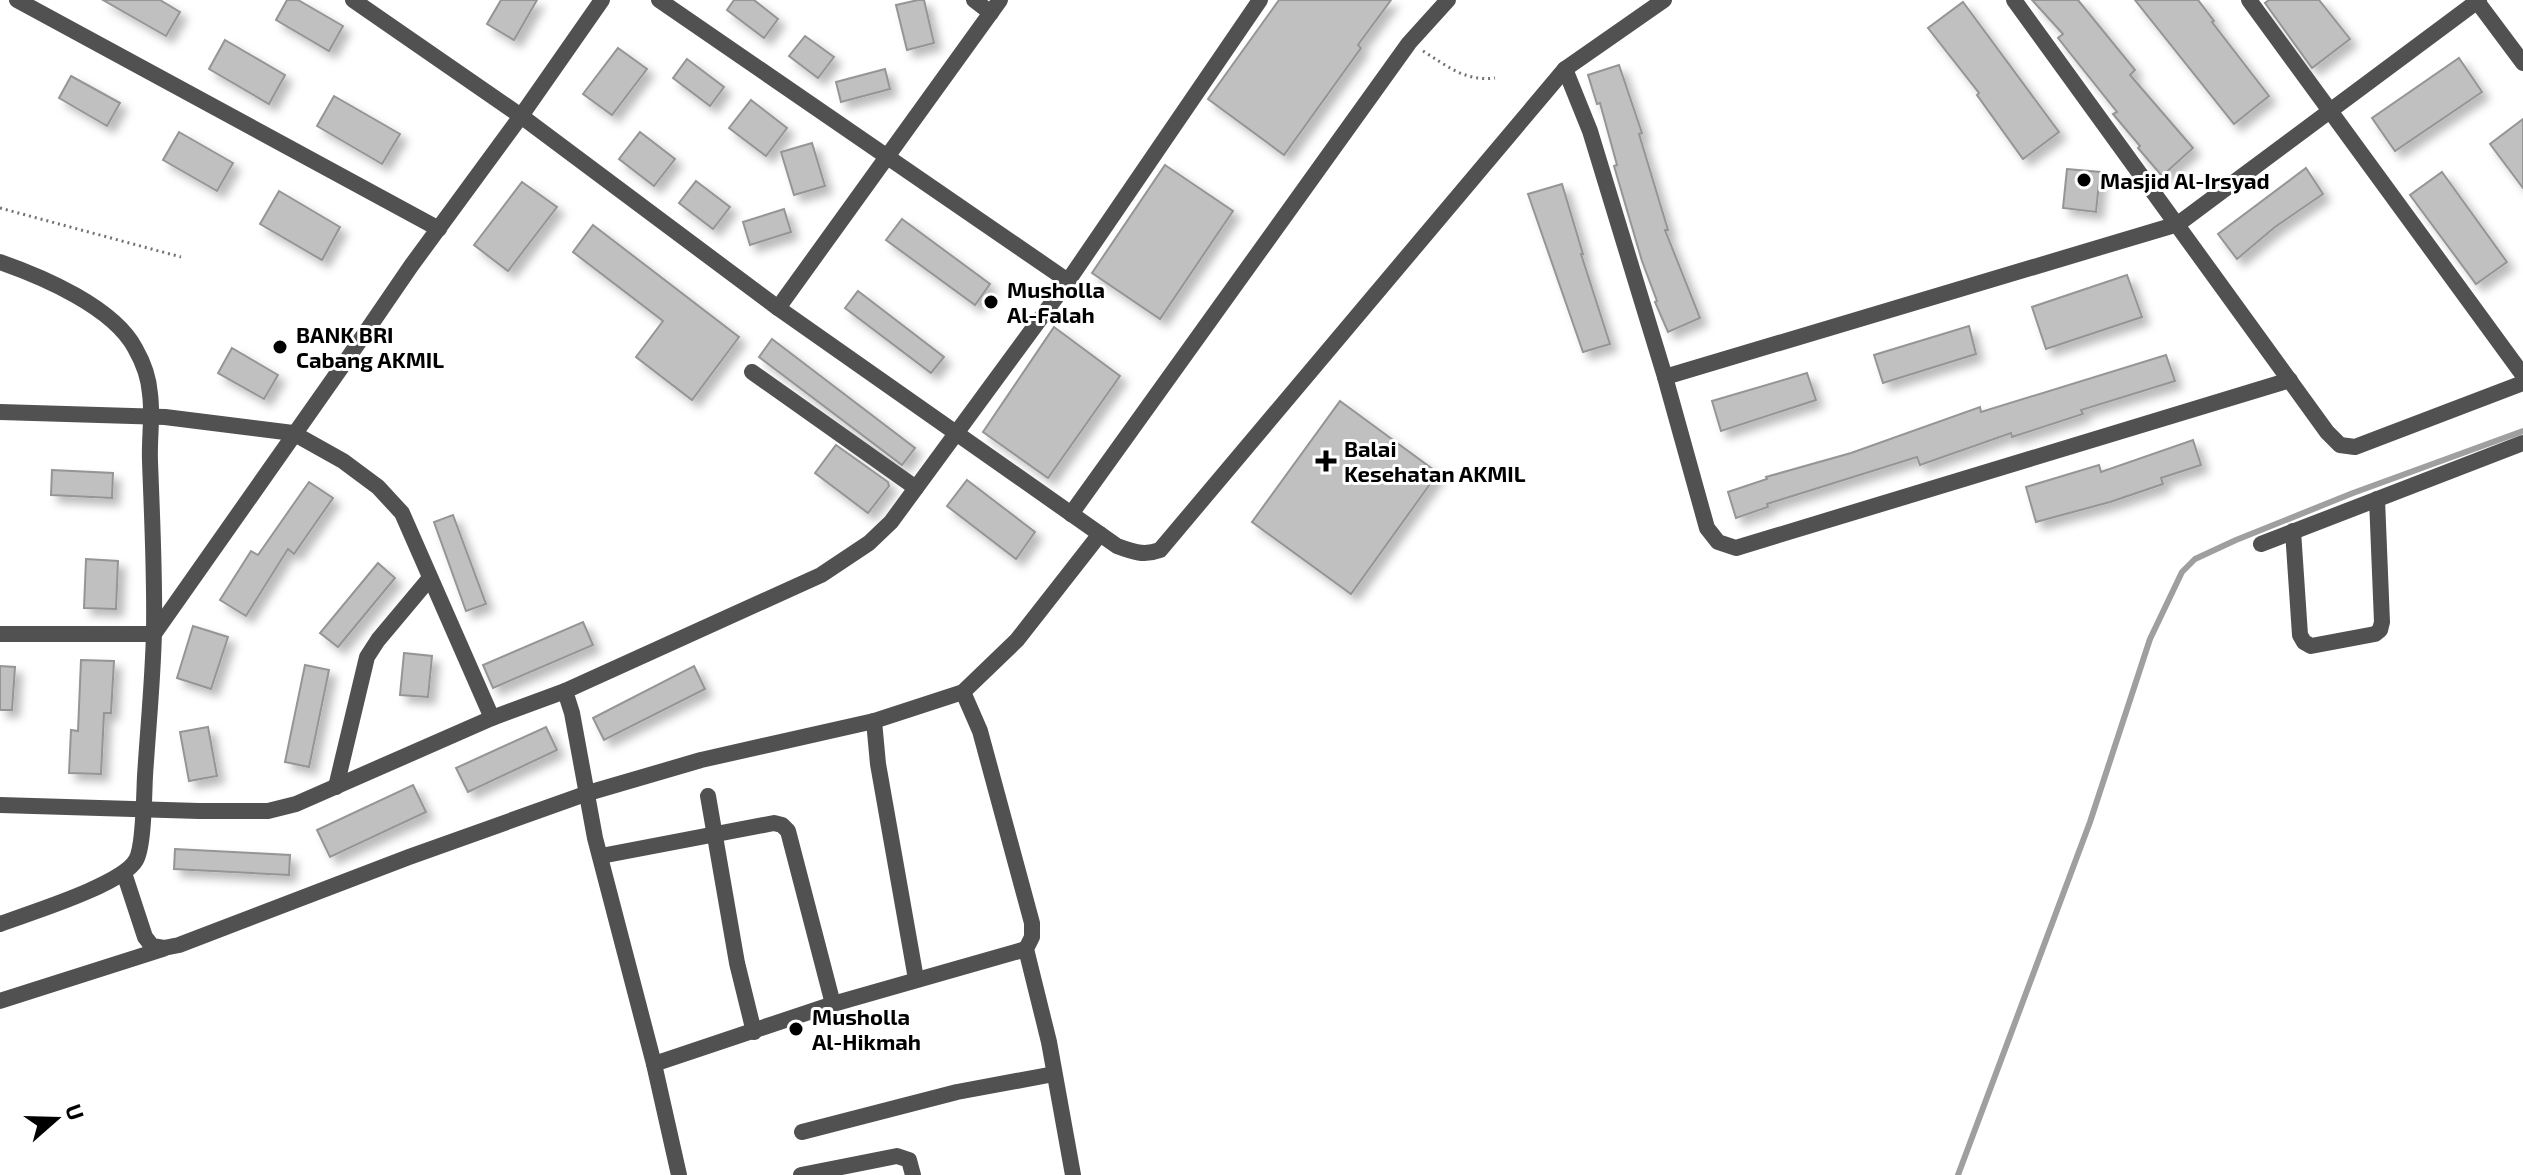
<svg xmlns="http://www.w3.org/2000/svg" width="2523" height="1175" font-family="'Exo 2',sans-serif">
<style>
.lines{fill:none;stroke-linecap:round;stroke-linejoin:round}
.stream{stroke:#9f9f9f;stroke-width:6}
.building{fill:#c0c0c0;stroke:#959595;stroke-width:2;filter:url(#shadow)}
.path{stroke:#737373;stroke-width:3;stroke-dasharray:2 4;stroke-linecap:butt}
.street{stroke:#515151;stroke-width:16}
.poi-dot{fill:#000;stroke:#fff;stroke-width:3}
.labels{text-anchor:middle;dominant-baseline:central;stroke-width:6;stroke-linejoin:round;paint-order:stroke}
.poi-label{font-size:22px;font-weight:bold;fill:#000;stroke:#fff;text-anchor:start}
</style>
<defs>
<filter id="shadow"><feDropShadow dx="7" dy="7" stdDeviation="4" flood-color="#0004"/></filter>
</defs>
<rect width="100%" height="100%" fill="#fff"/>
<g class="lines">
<path class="stream" d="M1958 1175 2090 822 2150 639 2182 572 2195 559 2236 540 2353 493 2523 431"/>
</g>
<g class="building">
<path d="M103 0H160L180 12 166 36Z"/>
<path d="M287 0H298L343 26 329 51 276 20Z"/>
<path d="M501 0H537L514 40 487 24Z"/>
<path d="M734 0H754L778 19 764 38 727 10Z"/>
<path d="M918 0H924L934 43 907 50 896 5Z"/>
<path d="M1279 0H1391L1358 45 1361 48 1284 155 1208 99Z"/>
<path d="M2032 0H2078L2135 70 2130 75 2193 148 2162 176 2138 148 2140 146 2113 114 2117 112 2058 38 2063 34Z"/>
<path d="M2135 0H2198L2214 21 2212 22 2269 96 2234 124Z"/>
<path d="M2269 0H2319L2350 39 2312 68 2265 3Z"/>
<path d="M1963 2 2059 132 2023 159 1977 95 1979 93 1928 28Z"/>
<path d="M805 36 834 57 818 78 789 56Z"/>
<path d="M225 40 285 75 269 104 209 69Z"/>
<path d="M618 48 647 69 612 115 583 94Z"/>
<path d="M2459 58 2482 92 2395 151 2372 118Z"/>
<path d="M687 59 724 87 710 106 673 78Z"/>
<path d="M1619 65 1642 133 1639 134 1668 230H1665L1700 318 1668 332 1655 302 1657 301 1642 261 1614 166 1617 165 1600 103 1597 104 1588 75Z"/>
<path d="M885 69 890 89 841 102 836 82Z"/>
<path d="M71 76 120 103 107 126 59 98Z"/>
<path d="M334 96 400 134 382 164 317 126Z"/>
<path d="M751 100 787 128 766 156 729 128Z"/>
<path d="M2523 119V188L2490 144Z"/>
<path d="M179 132 233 163 217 191 163 160Z"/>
<path d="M640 132 675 159 654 186 619 159Z"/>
<path d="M812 143 825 186 794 195 781 152Z"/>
<path d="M1165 165 1233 211 1160 319 1092 273Z"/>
<path d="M2306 168 2323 194 2275 227 2237 259 2218 234Z"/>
<path d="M2067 169 2100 172 2096 212 2063 208Z"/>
<path d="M2442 172 2507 262 2476 284 2410 195Z"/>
<path d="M696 181 730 207 713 229 679 203Z"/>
<path d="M522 182 557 207 508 271 474 245Z"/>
<path d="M1562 184 1583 254H1581L1610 344 1583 352 1528 194Z"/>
<path d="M279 191 340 227 322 260 260 224Z"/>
<path d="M784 209 791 232 750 245 743 222Z"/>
<path d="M902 219 990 284 975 305 886 240Z"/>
<path d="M593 225 739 337 692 400 636 357 663 321 573 252Z"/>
<path d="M2127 275 2142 317 2046 349 2032 307Z"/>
<path d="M858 291 944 357 931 373 845 308Z"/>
<path d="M1969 326 1976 354 1883 383 1874 355Z"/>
<path d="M1054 327 1120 376 1048 478 983 432Z"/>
<path d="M772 339 915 448 902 465 759 357Z"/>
<path d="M232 348 278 375 264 399 218 373Z"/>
<path d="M2166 355 2175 381 2081 410 2083 414 2012 437 2011 433 1920 465 1917 457 1767 504 1768 507 1736 518 1728 492 1767 479 1766 477 1851 453 1980 407 1981 412Z"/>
<path d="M1807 373 1816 400 1721 431 1712 401Z"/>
<path d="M1340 401 1438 473 1351 594 1252 522Z"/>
<path d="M2193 440 2201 465 2161 478 2163 484 2110 502 2036 522 2026 487 2099 465 2101 472Z"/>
<path d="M836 445 888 482 889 486 868 513 815 473Z"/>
<path d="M52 470 113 473 112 498 51 495Z"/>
<path d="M967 480 1035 532 1016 559 947 506Z"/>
<path d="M309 482 333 498 294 554 288 549 246 616 220 600 251 551 258 555Z"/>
<path d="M453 515 486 604 466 611 434 522Z"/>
<path d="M86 559 118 561 116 609 84 608Z"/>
<path d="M378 563 395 578 338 647 320 633Z"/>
<path d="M583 622 593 645 493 688 483 665Z"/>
<path d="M193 626 228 637 211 689 177 678Z"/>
<path d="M404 653 432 656 428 697 400 695Z"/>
<path d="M81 660 114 661 111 713H104L101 774 69 773 71 730 78 731Z"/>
<path d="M305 665 329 670 309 767 285 762Z"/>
<path d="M0 666 15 667 12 710H0Z"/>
<path d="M694 666 705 689 604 740 593 718Z"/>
<path d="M208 727 217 776 189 781 180 732Z"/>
<path d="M546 727 557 750 468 792 456 768Z"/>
<path d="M413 785 426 812 330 857 317 830Z"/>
<path d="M175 849 290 855 289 875 174 869Z"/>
</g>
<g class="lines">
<g class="path">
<path d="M1423 51C1447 66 1466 82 1495 78"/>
<path d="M0 208 181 257"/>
</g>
<g class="street">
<path d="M17 0 439 229"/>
<path d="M353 0 521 116 778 308 1117 546C1133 552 1144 556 1160 550L1565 69 1664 0"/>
<path d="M659 0 1068 281"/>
<path d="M974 0 991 13"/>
<path d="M2014 0 2327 432 2340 445 2355 447 2523 383"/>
<path d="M2249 0 2523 375"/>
<path d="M2476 0 2523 63"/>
<path d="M1565 69 1590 131 1665 377 1707 528 1718 542 1736 548 2290 380"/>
<path d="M0 262C43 277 113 307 135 348 143 362 149 379 150 394 153 416 149 439 150 461 152 518 155 574 154 631 153 679 148 728 145 776 144 794 144 847 136 860 122 885 29 913 0 924"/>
<path d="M778 308 1000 0"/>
<path d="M752 372 916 488"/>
<path d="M1665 377 2178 224 2479 0"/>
<path d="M0 412 165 417 293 433 343 461 378 487 402 513 492 718"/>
<path d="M1071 514 1409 43 1448 0"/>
<path d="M2293 531 2300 635 2304 642 2311 646 2375 634 2380 630 2382 622 2377 499"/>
<path d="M2261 544 2523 443"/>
<path d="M0 634H154L348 358 411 266 521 116 602 0"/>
<path d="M963 692 980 731 1032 923V937L1026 949 1049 1042 1073 1175"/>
<path d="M874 721 878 764 916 979"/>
<path d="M336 787 367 657 378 640 430 578"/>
<path d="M708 796 737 963 754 1032"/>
<path d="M0 805 199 811H268L296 804 492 718 565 691"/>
<path d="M601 856 774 823 782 825 788 831 833 1004"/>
<path d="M124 873 145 937 152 946 164 948 179 945 409 857 588 793 701 760 874 721 963 692 1017 640 1100 534"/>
<path d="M0 1001 163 949"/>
<path d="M654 1064 833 1004 1026 949"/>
<path d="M802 1132 957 1092 1054 1074"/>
<path d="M679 1175 654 1064 595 838 572 713 565 691 821 575 869 543 891 522 1068 281 1260 0"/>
<path d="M801 1175 897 1156 909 1160 913 1175"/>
</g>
</g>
<g class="poi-dot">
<circle cx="2084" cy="180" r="8"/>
<circle cx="991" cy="302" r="8"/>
<circle cx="280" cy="347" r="8"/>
<path d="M1322 449h8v8h8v8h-8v8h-8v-8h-8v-8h8z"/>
<circle cx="796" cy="1029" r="8"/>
</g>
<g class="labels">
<g class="poi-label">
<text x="2100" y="180">Masjid Al-Irsyad</text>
<text x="1007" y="289">Musholla<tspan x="1007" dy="25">Al-Falah</tspan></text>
<text x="296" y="334">BANK BRI<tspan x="296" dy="25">Cabang AKMIL</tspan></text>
<text x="1344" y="448">Balai<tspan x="1344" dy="25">Kesehatan AKMIL</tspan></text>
<text x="812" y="1016">Musholla<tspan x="812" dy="25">Al-Hikmah</tspan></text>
</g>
</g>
<g transform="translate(56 1119) rotate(70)" stroke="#ffffff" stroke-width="6" paint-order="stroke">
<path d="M0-6L14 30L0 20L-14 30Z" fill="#000000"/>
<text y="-12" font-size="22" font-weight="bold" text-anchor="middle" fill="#000000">U</text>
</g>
</svg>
